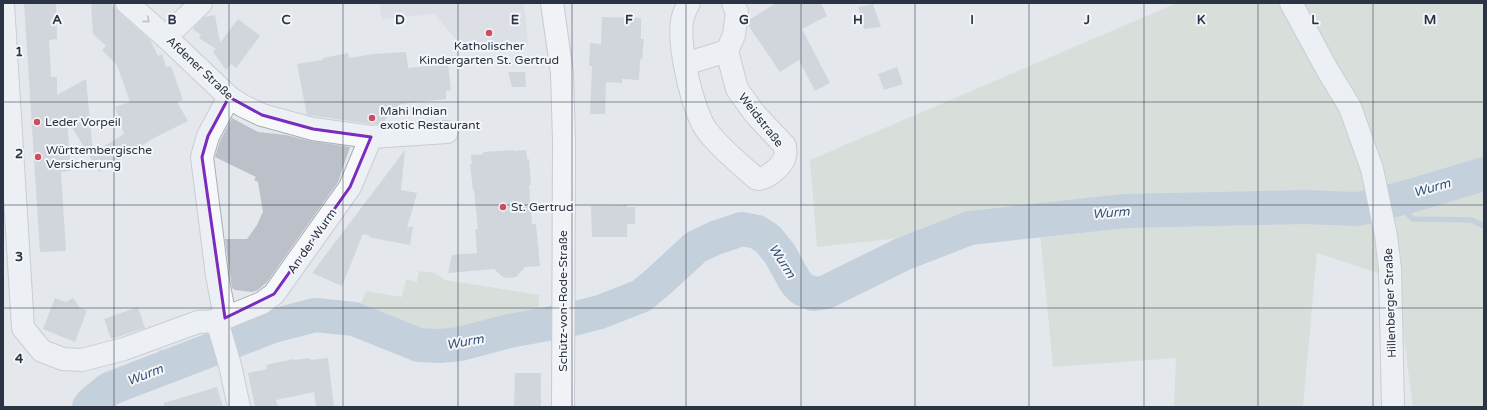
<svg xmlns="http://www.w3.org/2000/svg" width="1487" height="410" font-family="'Varela Round',sans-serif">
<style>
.built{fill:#d2d6dd}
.green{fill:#c9d5c5}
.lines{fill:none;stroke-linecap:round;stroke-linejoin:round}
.stream{stroke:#a0b4cb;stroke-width:5.5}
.river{stroke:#a0b4cb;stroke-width:34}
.building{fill:#bbc0c9}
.minor-casing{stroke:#a9aeb6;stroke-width:24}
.major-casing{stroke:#a3abb7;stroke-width:24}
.minor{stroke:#f7f8fa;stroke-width:22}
.major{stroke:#fff;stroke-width:22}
.oneway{stroke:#91969f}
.marked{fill:none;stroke:#7b2cbf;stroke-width:3;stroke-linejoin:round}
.grid{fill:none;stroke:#2b3444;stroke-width:1;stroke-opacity:0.55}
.poi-dot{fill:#ce4c5f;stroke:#f4f6f9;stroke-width:1.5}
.labels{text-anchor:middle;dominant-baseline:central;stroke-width:4;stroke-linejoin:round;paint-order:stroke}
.poi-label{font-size:12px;fill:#2b3444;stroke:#f4f6f9;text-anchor:start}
.street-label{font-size:12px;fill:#2b3444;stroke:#f4f6f9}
.water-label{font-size:13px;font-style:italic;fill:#355378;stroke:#f4f6f9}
.grid-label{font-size:13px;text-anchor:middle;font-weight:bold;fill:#2b3444;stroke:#f4f6f9;stroke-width:4;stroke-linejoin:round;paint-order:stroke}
</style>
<rect width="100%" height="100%" fill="#e4e7ec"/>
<path class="built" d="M379 3H524L528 46 466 51 434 14 382 19Z"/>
<g class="green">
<path d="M1177 3H1484V407H1413L1396 279 1317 253 1303 407H1174L1176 358 1053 367 1039 223 817 247 810 160Z"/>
<path d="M419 271 435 273 445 280 539 295V342L486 352 463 359 437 358 399 349 350 329 315 318 318 299 358 310 366 291 402 297 406 279 417 282Z"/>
</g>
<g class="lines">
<g class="stream">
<path d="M1393 200 1413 219 1472 220 1484 226"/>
<path d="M157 370 161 353"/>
</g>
<path class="river" d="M89 407 92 403 109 389 273 326 315 315 354 319 419 345 440 346 460 344 509 331 569 320 600 312 641 296 658 282 696 247 715 238 742 229 757 232 768 239 780 254 796 283 802 289 814 294 826 292 903 254 970 228 1125 211 1304 207 1358 209 1407 197 1484 174"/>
</g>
<g class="building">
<path d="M24 3H56L57 39 49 40 51 77H57V95L86 79 93 153 124 134 115 107 130 102 117 65 102 50 106 46 93 34 91 3H110L119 12 150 40 158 56 162 54 166 67 171 66 183 100 177 102 188 121 154 138 99 172 67 119 71 171 61 172 66 251 40 252Z"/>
<path d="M776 3H821L827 16 802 29 830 83 815 91 799 60 780 72 748 25 749 20Z"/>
<path d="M873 4 881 27 864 29 858 7Z"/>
<path d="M215 15 220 43 238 19 260 36 236 68 231 64 226 70 213 52 216 49 199 38 201 35 194 30 193 28 204 17Z"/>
<path d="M602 17 641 18V39H644L642 60 640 59 639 80 622 79V83L606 82 605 114H590L592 66H589L590 43 601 44Z"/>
<path d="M406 52 408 68 448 64 451 90 446 91V99L400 104 402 116 392 111 382 124H371L307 115 297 64 323 60V58L348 53 349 58 373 54Z"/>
<path d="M897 67 903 84 884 90 878 74Z"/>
<path d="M508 72H525L526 87H512Z"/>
<path d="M232 118 258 132 286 135 311 141 350 147 338 182 267 282 258 290 252 292 235 290 232 288 225 239H247L257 225 263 212 258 182 254 180 256 177 215 157 220 141Z"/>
<path d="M405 150 401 190 417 193 407 228 413 226 410 245 368 237 371 236 363 234 342 286 312 273Z"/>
<path d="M514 150V151L526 150 527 159H529L531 185H529L532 224H536L540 266 525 267 516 277 504 278 494 269 448 273 452 255 477 253 475 229H478L474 190H473L470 164H472L471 155 484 154 483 152Z"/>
<path d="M627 205V207H635V224H627V237H592L591 206Z"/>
<path d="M55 298 66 302 73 298 80 308 87 310 75 342 43 329Z"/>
<path d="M138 307 145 328 111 339 104 319Z"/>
<path d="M310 358 311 360 328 358 334 407H316L314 392 276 400 278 407H255L248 373 267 369 266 365 294 359V360Z"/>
<path d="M515 373H541V407H514Z"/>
<path d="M217 387 223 407H164V403Z"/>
</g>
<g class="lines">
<defs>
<g id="minor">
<path d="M127 3 170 41 229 97 243 106 262 115 313 129 371 137 447 132"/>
<path d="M689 3C687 7 684 12 683 17 676 40 693 114 708 132 722 150 740 164 757 179 767 179 783 166 785 156 786 153 785 149 785 146L755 114 737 89 727 51 734 35 737 12 733 3"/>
<path d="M1291 3 1328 71 1350 107 1372 169 1386 236 1390 268 1393 407"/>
<path d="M3 4 23 328 42 351 63 359 82 360 124 349 198 322 217 321 225 318 262 303 274 294 350 187 371 137"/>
<path d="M166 37 201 3"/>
<path d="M685 64 727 51"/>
<path d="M225 318 217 275 202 157 208 136 229 97"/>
<path d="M217 321 230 365 239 407"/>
</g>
<path id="major" d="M552 3 562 73 564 141 563 407"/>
</defs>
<use href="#minor" class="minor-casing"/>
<use href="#major" class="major-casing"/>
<use href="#minor" class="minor"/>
<use href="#major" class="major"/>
</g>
<defs><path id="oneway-chevron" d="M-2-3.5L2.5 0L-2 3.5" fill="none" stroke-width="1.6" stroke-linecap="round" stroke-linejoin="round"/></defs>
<use class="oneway" href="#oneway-chevron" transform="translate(147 20) rotate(41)"/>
<path d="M0 0H1487V410H0ZM229 97 262 115 313 129 371 137 350 187 274 294 225 318 202 157 208 136Z" fill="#e4e7ec" fill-opacity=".55" fill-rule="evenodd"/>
<path class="marked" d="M229 97 262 115 313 129 371 137 350 187 274 294 225 318 202 157 208 136Z"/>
<path class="grid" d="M114 3V407M229 3V407M343 3V407M458 3V407M572 3V407M686 3V407M801 3V407M915 3V407M1029 3V407M1144 3V407M1258 3V407M1373 3V407M3 102H1484M3 205H1484M3 308H1484"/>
<g class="poi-dot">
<circle cx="489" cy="33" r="4"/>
<circle cx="372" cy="118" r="4"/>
<circle cx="37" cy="122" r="4"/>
<circle cx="38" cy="157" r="4"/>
<circle cx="503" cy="207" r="4"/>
</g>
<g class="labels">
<g class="poi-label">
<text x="489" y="46" text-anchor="middle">Katholischer<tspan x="489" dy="14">Kindergarten St. Gertrud</tspan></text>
<text x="380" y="111">Mahi Indian<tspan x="380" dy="14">exotic Restaurant</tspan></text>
<text x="45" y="122">Leder Vorpeil</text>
<text x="46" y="150">Württembergische<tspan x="46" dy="14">Versicherung</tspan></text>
<text x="511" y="207">St. Gertrud</text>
</g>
<g class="street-label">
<text transform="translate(200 68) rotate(43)">Afdener Straße</text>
<text transform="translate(761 120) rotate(52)">Weidstraße</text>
<text transform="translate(312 241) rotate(-55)">An der Wurm</text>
<text transform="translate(563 301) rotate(-90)">Schütz-von-Rode-Straße</text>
<text transform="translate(1390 303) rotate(-92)">Hillenberger Straße</text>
</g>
<g class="water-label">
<text transform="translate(1432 188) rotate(-16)">Wurm</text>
<text transform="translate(1111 213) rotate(-5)">Wurm</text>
<text transform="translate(782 261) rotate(57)">Wurm</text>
<text transform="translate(465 342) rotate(-10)">Wurm</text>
<text transform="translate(145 375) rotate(-21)">Wurm</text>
</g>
</g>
<g class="grid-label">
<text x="57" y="24">A</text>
<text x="172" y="24">B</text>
<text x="286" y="24">C</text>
<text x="400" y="24">D</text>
<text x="515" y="24">E</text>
<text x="629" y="24">F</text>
<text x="744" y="24">G</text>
<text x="858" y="24">H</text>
<text x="972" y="24">I</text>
<text x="1087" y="24">J</text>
<text x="1201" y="24">K</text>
<text x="1315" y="24">L</text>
<text x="1430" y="24">M</text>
<text x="19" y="56">1</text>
<text x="19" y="158">2</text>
<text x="19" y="261">3</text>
<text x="19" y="363">4</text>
</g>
<rect width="1487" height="410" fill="none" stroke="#2b3444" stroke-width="8"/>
</svg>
